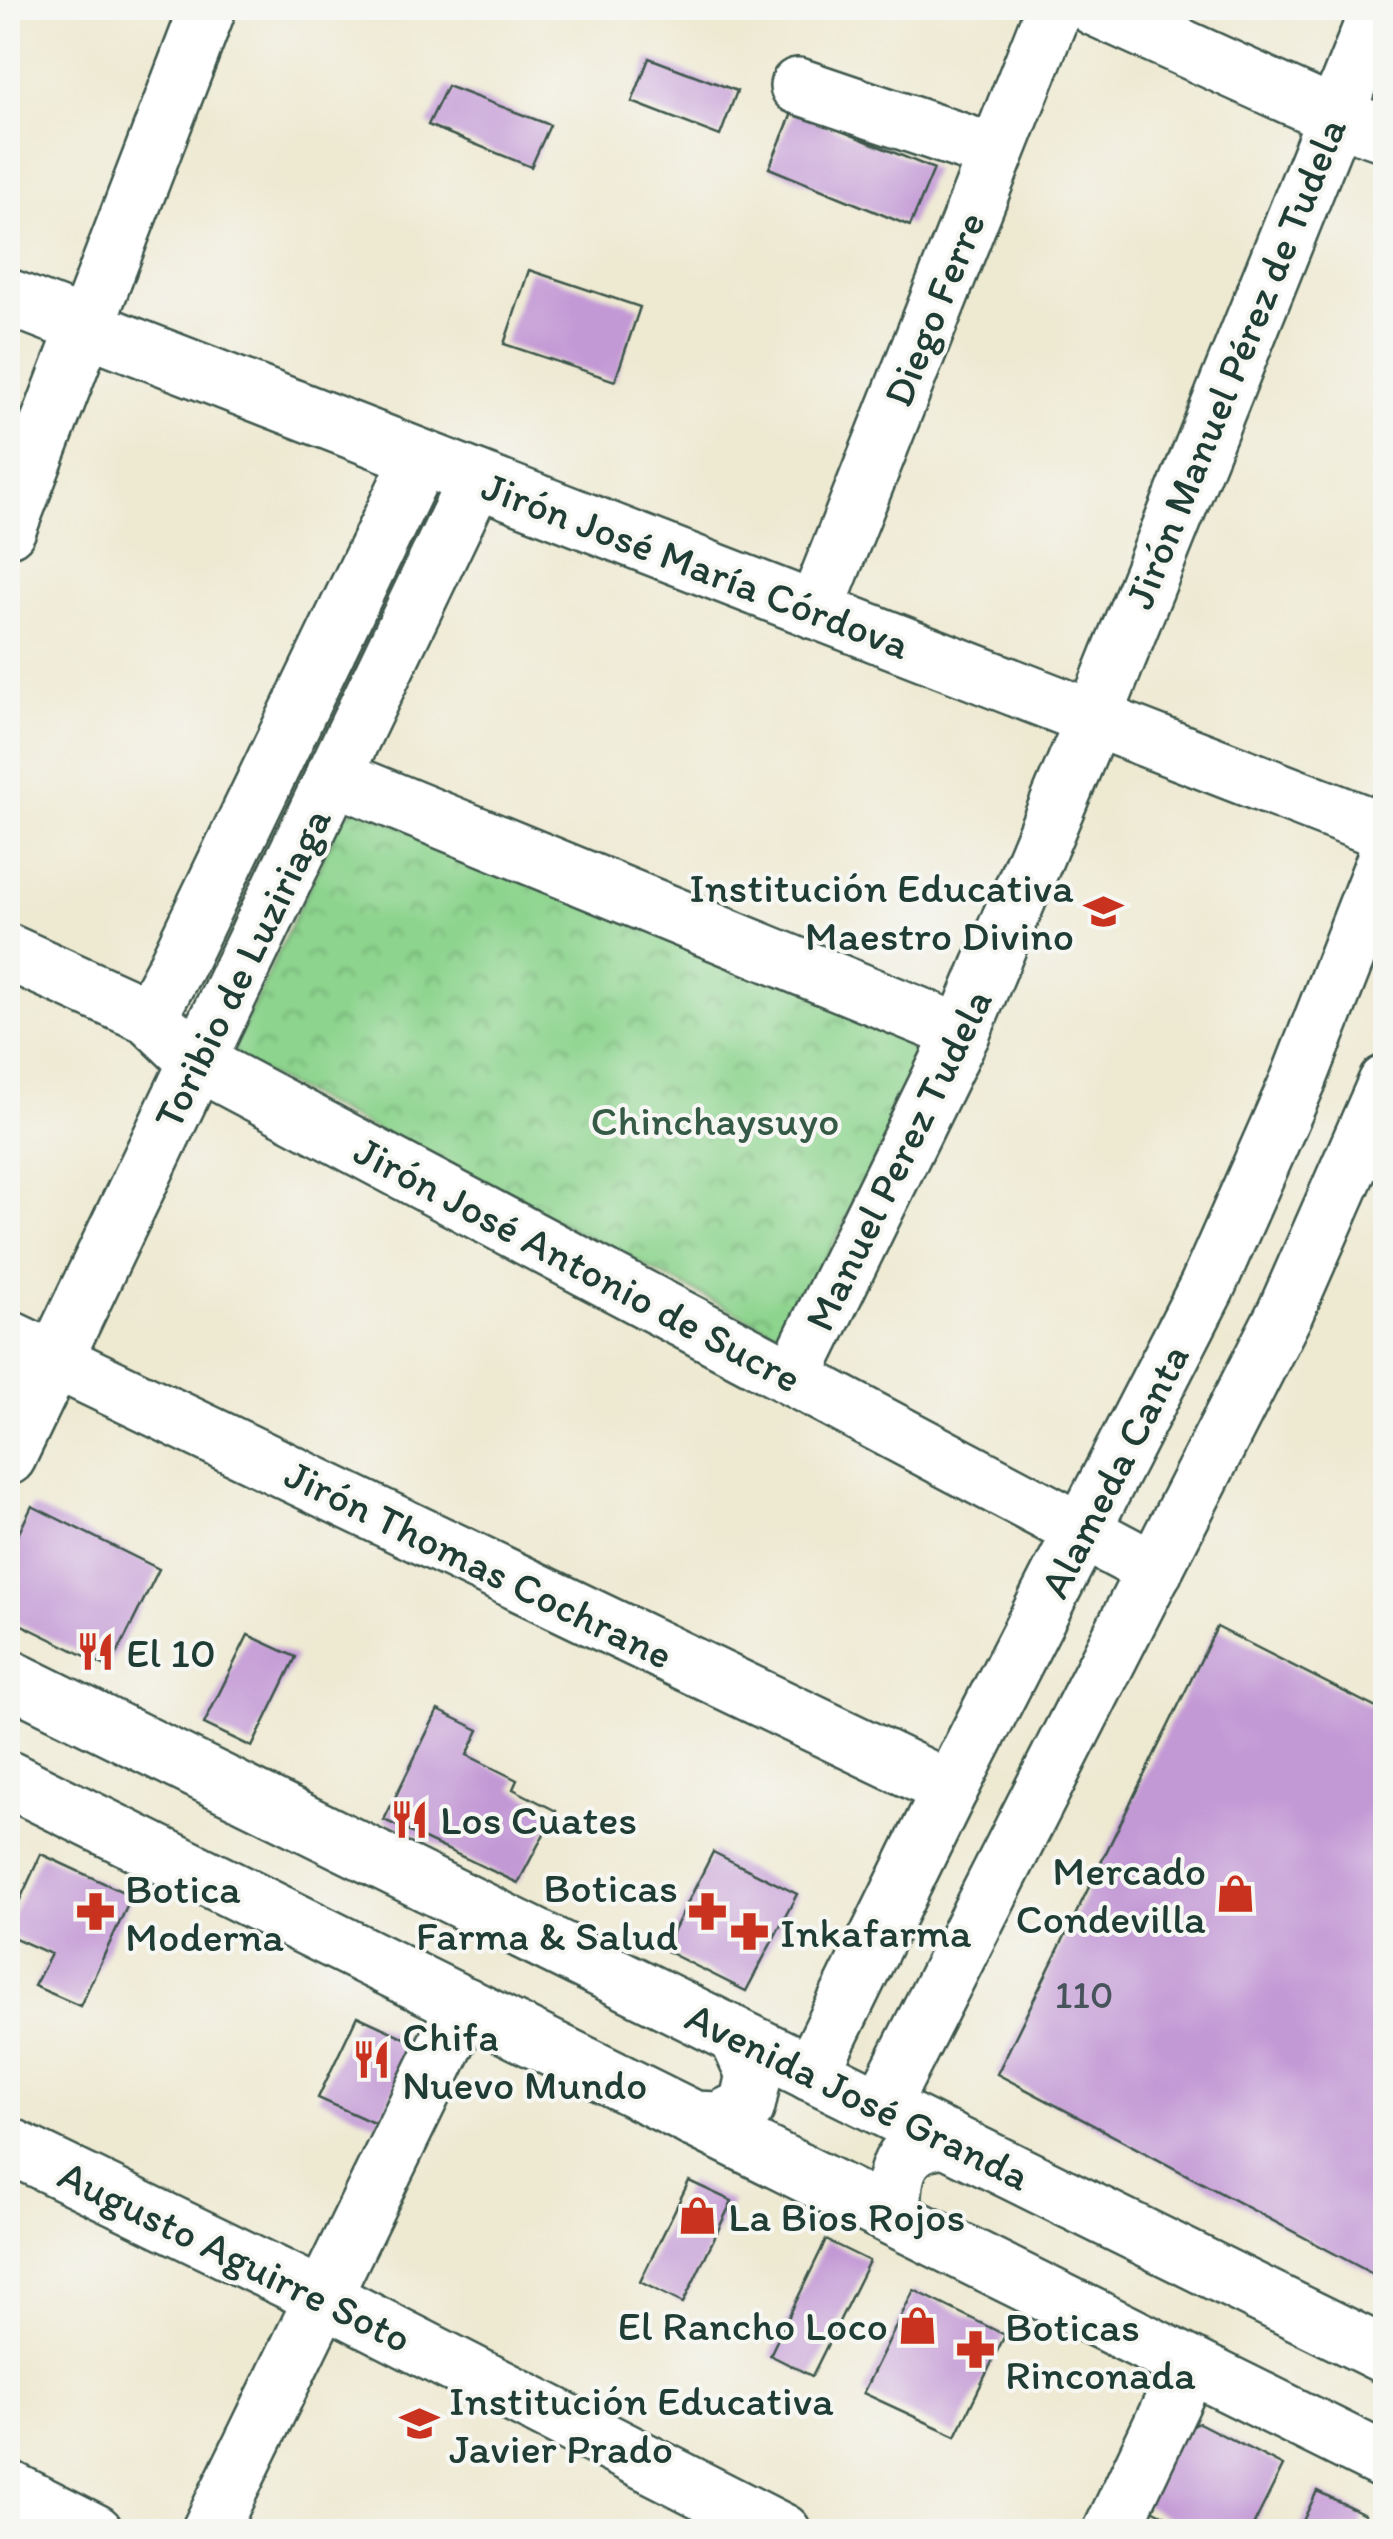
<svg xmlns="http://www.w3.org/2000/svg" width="1393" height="2539" font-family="Itim,sans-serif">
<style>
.park{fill:url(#park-crowns);stroke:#568861;stroke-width:2.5}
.building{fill:#c399d5}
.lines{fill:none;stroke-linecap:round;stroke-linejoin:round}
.minor-casing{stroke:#3e574c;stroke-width:60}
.major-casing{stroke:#3e574c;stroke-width:60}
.minor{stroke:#fff;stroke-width:55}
.major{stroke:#fff;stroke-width:55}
.labels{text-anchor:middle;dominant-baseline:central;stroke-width:8;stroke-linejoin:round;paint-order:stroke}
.number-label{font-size:38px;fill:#48545c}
.street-label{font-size:42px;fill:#1f3d34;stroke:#f6f6f2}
.poi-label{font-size:42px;fill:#1f3d34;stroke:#f6f6f2;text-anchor:start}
.park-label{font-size:42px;fill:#355b46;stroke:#f6f6f2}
</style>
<defs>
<pattern id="park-crowns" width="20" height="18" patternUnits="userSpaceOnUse" patternTransform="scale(2.5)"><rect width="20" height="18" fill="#8dd48e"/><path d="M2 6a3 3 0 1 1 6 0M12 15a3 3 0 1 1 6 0" fill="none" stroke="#73ad75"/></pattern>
</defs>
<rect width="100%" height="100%" fill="#f6f6f2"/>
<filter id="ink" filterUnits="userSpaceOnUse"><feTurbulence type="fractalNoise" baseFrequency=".01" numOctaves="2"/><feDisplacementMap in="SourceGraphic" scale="20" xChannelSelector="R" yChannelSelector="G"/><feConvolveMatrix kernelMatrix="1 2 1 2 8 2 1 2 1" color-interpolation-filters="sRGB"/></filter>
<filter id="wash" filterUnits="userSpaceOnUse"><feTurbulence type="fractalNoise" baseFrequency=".0048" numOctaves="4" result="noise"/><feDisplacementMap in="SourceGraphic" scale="40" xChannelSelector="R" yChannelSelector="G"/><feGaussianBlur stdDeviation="2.25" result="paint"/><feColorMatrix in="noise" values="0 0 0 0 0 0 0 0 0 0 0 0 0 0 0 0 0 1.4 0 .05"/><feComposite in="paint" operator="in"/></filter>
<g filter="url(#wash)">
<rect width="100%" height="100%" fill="#eee9d1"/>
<path class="park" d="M357 808 936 1040 791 1329 783 1336 237 1060 234 1046 342 817Z"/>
<g id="blocks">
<g class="building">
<path d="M649 58 737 91 720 136 632 102Z"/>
<path d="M447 86 550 125 531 167 428 125Z"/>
<path d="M793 111 934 169 910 226 769 168Z"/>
<path d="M529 270 640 307 615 381 504 344Z"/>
<path d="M32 1506 159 1569 110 1668 8 1618V1555Z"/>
<path d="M1217 1627 1386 1713V2281L997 2074Z"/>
<path d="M248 1635 296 1657 252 1747 204 1724Z"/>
<path d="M438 1710 479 1730 467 1755 517 1780 513 1789 556 1811 518 1883 384 1820Z"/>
<path d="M713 1852 797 1894 746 1991 664 1950Z"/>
<path d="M41 1854 132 1896 80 2006 34 1986 51 1954 8 1935V1926Z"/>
<path d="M357 2016 416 2043 378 2125 318 2098Z"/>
<path d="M689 2181 732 2201 683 2303 640 2282Z"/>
<path d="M826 2240 869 2261 812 2376 770 2355Z"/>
<path d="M914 2290 1005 2335 956 2436 863 2393Z"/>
<path d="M1199 2423 1283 2466 1250 2532H1197L1137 2501 1172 2432Z"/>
<path d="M1317 2491 1365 2514 1357 2532H1298Z"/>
</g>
</g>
</g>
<g filter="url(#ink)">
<use href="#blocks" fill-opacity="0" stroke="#3e574c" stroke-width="2.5"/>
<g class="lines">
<defs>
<g id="minor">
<path d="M1095 8 1334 116 1386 134"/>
<path d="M798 86 996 153"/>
<path d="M8 297 1386 832"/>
<path d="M8 529 208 8"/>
<path d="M815 611 1054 8"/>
<path d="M333 776 962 1033"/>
<path d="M8 952 149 1016 197 1062 1155 1570"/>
<path d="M149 1016 176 966 420 458"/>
<path d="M8 1338 950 1789"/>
<path d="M793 1378 962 1033 1093 720 1379 8"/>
<path d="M8 1457 476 479"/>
<path d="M811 2073 950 1789 1207 1287 1298 1081 1386 856"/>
<path d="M881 2107 1285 1313 1386 1083"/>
<path d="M8 2145 324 2298 783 2532"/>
<path d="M8 2488 95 2532"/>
<path d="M209 2532 465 2005"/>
<path d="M1111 2532 1189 2367"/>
</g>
<g id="major">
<path d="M8 1677 1386 2356"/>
<path d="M8 1779 1386 2462"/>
<path d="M693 2119 719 2120 747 2106 754 2074 738 2039"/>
<path d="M894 2218C892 2175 897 2142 947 2139"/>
</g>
</defs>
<use href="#minor" class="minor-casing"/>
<use href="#major" class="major-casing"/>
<use href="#minor" class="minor"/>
<use href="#major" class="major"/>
</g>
</g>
<defs>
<symbol id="school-bare" viewBox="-9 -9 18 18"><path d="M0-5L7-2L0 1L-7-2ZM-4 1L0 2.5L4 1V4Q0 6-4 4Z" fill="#c8321e" stroke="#f6f6f2" stroke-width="2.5" paint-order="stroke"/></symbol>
<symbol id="restaurant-bare" viewBox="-9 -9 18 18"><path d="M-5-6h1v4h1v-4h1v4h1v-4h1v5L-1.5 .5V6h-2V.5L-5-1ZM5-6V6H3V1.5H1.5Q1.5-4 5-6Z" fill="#c8321e" stroke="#f6f6f2" stroke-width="2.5" paint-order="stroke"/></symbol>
<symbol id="shop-bare" viewBox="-9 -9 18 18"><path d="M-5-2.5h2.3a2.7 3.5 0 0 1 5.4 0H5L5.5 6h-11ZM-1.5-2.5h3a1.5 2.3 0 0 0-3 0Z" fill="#c8321e" stroke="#f6f6f2" stroke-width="2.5" paint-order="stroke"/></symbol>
<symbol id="pharmacy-bare" viewBox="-9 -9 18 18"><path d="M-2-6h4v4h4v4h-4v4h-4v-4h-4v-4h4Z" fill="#c8321e" stroke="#f6f6f2" stroke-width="2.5" paint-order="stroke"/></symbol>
</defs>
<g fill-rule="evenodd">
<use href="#school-bare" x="1076" y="884" width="55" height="55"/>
<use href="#restaurant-bare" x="68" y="1624" width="55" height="55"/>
<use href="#restaurant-bare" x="382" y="1792" width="55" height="55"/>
<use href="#shop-bare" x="1208" y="1866" width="55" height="55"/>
<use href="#pharmacy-bare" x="680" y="1884" width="55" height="55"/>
<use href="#pharmacy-bare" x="68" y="1884" width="55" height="55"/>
<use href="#pharmacy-bare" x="722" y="1904" width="55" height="55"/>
<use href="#restaurant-bare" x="344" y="2032" width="55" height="55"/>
<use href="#shop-bare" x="670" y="2188" width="55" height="55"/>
<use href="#shop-bare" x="890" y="2298" width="55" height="55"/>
<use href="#pharmacy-bare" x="948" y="2322" width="55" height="55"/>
<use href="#school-bare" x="392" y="2396" width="55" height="55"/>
</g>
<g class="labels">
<g class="number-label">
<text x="1084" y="1995">110</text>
</g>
<g class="street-label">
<text transform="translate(934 309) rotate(-68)">Diego Ferre</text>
<text transform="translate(1235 363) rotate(-68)">Jirón Manuel Pérez de Tudela</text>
<text transform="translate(696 565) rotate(21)">Jirón José María Córdova</text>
<text transform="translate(242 968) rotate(-64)">Toribio de Luziriaga</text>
<text transform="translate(898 1160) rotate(-64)">Manuel Perez Tudela</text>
<text transform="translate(578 1264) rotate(28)">Jirón José Antonio de Sucre</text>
<text transform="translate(1114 1471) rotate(-63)">Alameda Canta</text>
<text transform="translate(479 1564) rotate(26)">Jirón Thomas Cochrane</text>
<text transform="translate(858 2096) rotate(26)">Avenida José Granda</text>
<text transform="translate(235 2256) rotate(26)">Augusto Aguirre Soto</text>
</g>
<g class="poi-label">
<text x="1074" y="887" text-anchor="end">Institución Educativa<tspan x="1074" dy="48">Maestro Divino</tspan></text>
<text x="126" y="1652">El 10</text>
<text x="440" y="1819">Los Cuates</text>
<text x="1206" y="1870" text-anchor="end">Mercado<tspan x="1206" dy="48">Condevilla</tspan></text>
<text x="678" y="1887" text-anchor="end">Boticas<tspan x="678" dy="48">Farma &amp; Salud</tspan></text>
<text x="125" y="1888">Botica<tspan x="125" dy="48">Moderna</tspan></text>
<text x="780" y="1932">Inkafarma</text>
<text x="402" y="2036">Chifa<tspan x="402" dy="48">Nuevo Mundo</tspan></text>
<text x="728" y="2216">La Bios Rojos</text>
<text x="888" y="2325" text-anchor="end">El Rancho Loco</text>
<text x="1005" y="2326">Boticas<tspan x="1005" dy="48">Rinconada</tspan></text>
<text x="449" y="2400">Institución Educativa<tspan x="449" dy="48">Javier Prado</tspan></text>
</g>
<g class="park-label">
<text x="715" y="1120">Chinchaysuyo</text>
</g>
</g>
<rect width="1393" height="2539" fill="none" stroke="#f6f6f2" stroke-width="40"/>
</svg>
